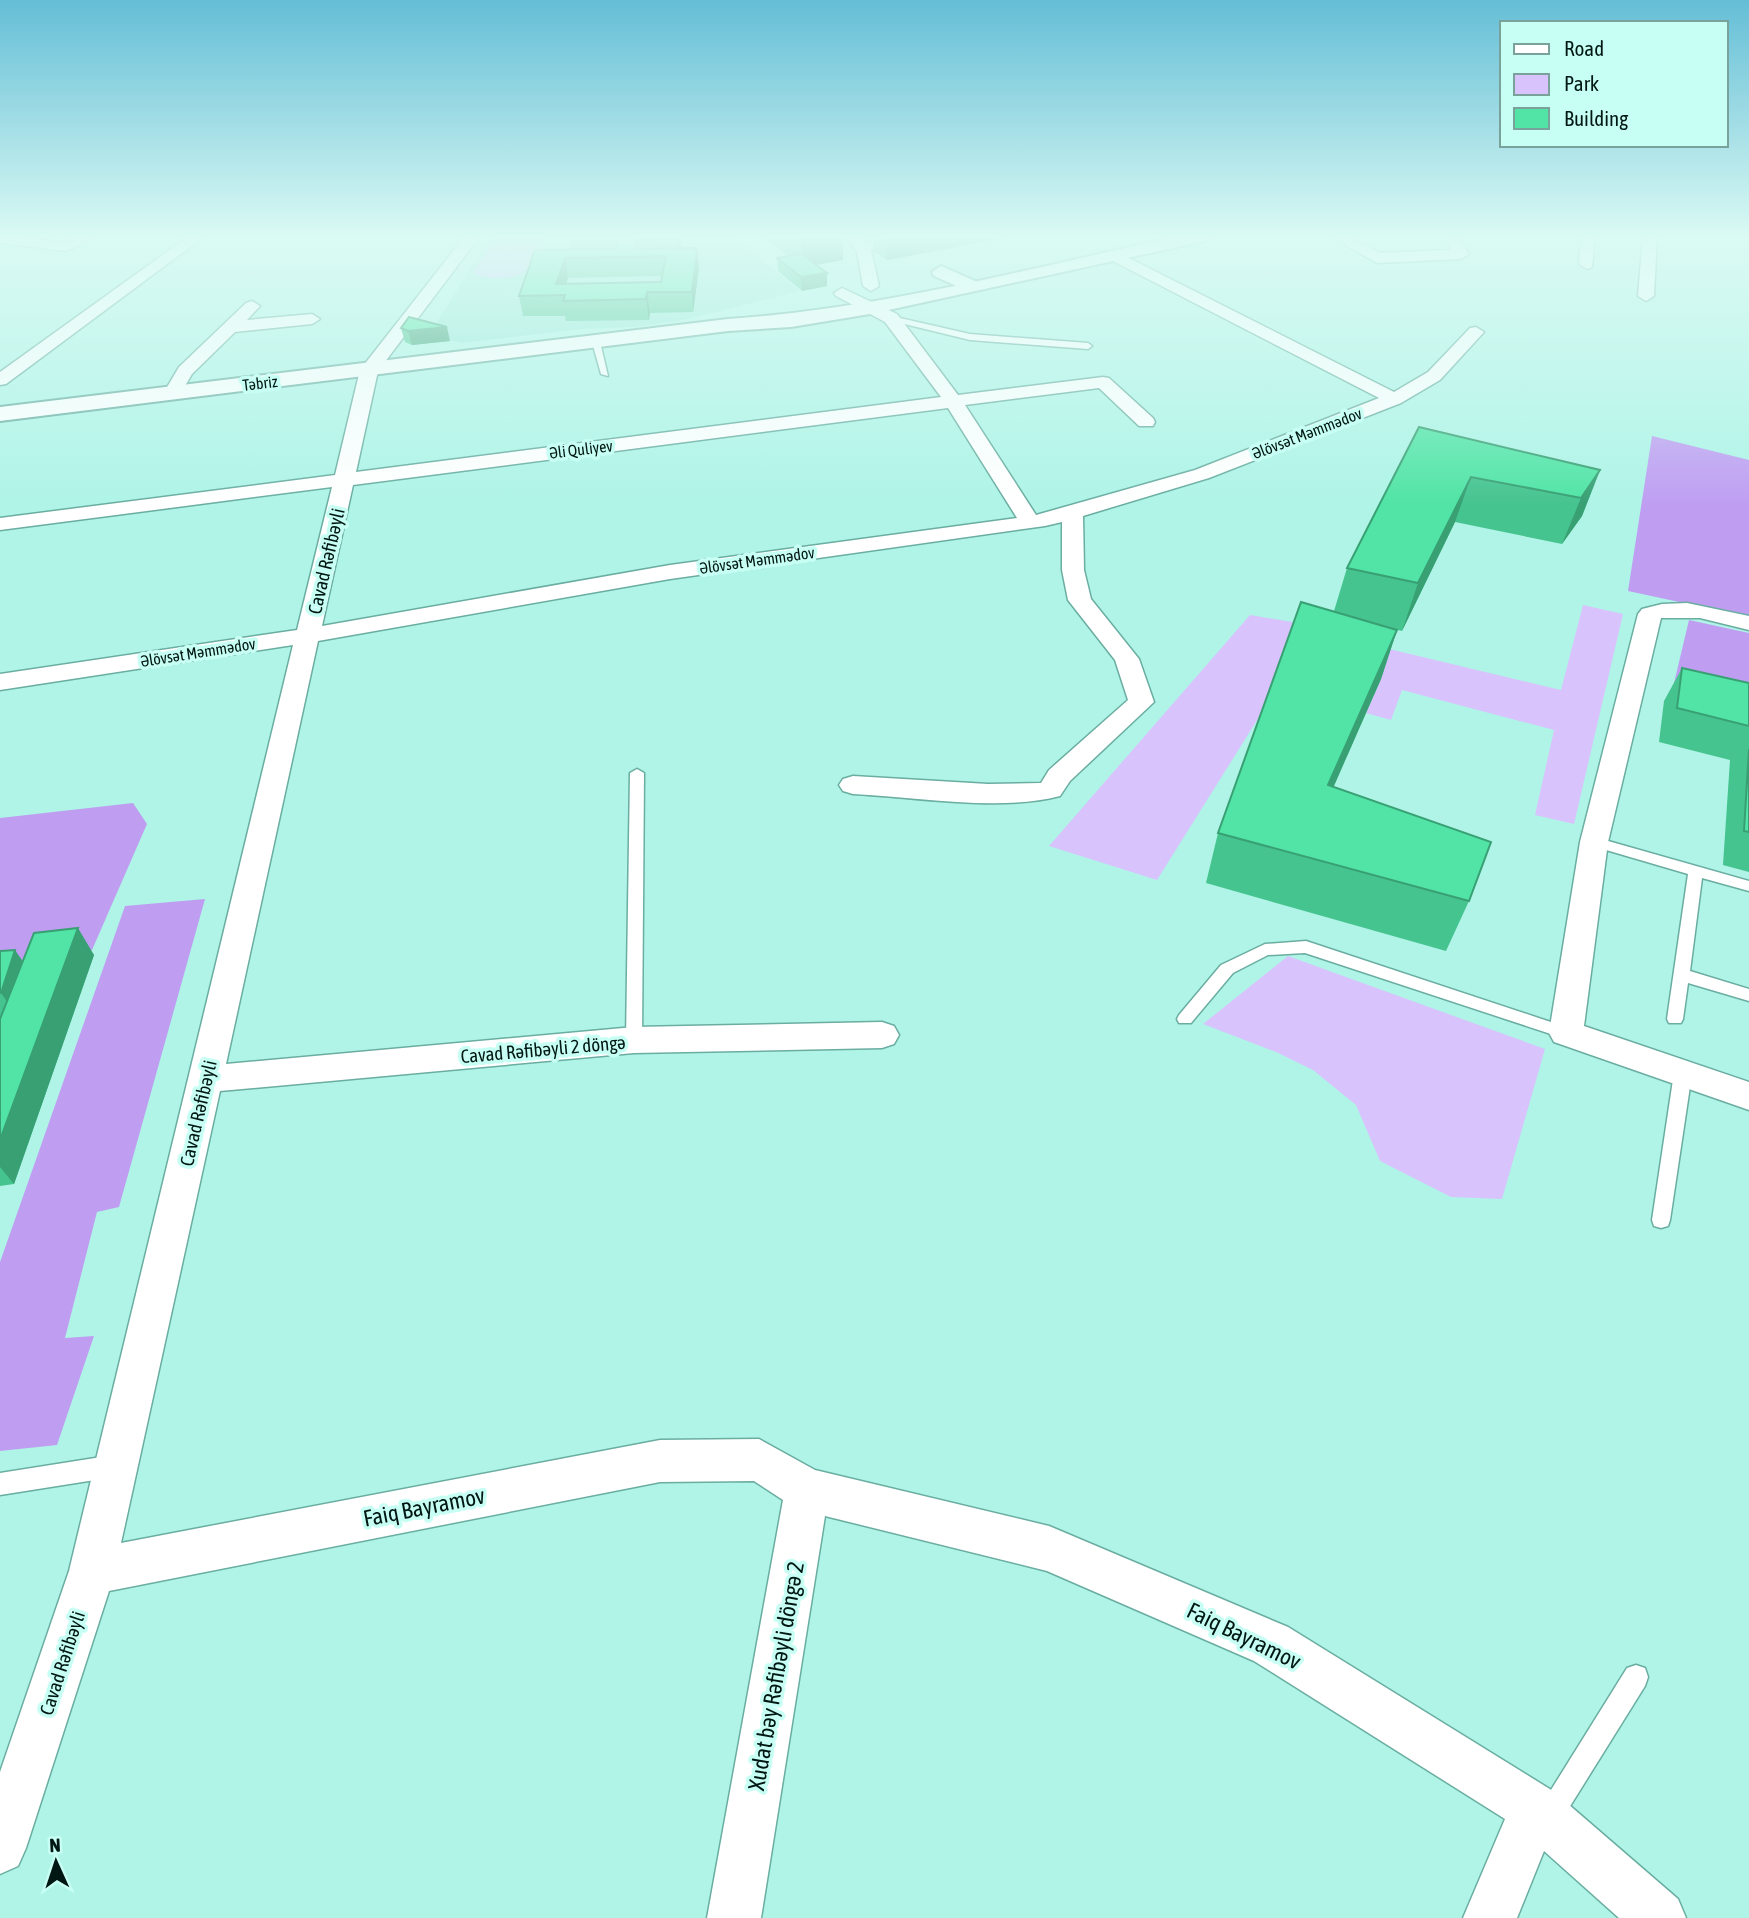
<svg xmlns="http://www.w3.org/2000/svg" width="1749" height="1918" font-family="'Asap Condensed',sans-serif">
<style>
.built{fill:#99e8d9}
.green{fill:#d9c3fd}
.forest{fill:#bf9ef2}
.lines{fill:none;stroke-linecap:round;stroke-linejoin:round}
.service-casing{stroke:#6aada1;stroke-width:3}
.minor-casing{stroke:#6aada1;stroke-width:3}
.secondary-casing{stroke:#6aada1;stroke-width:4}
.primary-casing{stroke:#6aada1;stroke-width:4}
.service{fill:#fff;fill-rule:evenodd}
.minor{fill:#fff;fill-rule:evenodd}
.secondary{fill:#fff;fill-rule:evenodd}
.primary{fill:#fff;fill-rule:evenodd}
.wall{fill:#46c48f;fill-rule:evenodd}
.shaded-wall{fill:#39a074}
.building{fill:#51e4a6;stroke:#39a074;stroke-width:2;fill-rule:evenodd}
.labels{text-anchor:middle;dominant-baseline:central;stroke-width:7;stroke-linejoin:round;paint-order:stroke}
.far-street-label{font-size:16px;fill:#001713;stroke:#c8fff4}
.street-label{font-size:19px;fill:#001713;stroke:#c8fff4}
.near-street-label{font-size:23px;fill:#001713;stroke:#c8fff4}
</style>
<rect width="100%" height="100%" fill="#aff4e7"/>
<path class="built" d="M491 236H733L800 291 683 320 634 327 581 329 462 343 429 335Z"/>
<g class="green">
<path d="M547 236C543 245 535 263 527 270 516 280 483 281 473 272L495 237Z"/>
<path d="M1583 605 1623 614 1574 824 1535 815 1554 730 1402 690 1391 720 1366 713 1381 679 1318 632 1561 690Z"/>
<path d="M1250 615 1316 626 1157 880 1049 846Z"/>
<path d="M1288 956 1545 1049 1502 1199 1451 1197 1380 1161 1356 1105 1313 1070 1276 1052 1203 1024Z"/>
</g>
<g class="forest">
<path d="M1652 436 1749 460V617L1628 591Z"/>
<path d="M1689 620 1749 633V718L1670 700Z"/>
<path d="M133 803 147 824 92 950 0 973V818Z"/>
<path d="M205 899 119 1207 97 1212 65 1338 94 1336 57 1445 0 1451V1262L125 906Z"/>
</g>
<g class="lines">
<defs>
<g id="service">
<path d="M891 316 970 334 1088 343 1092 346 1088 349 970 340 888 320 887 318Z"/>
<path d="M596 339 600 342 608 376 601 374 592 342Z"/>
<path d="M637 769 644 773 642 1040 640 1044H628L626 1040 630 773Z"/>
<path d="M1594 837 1749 881V891L1702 878 1690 971 1749 989V1001L1688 983 1683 1019 1681 1023H1669L1667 1019 1688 874 1589 845 1587 842Z"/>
<path d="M1306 941 1572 1029 1574 1033 1572 1037 1566 1039 1305 953 1268 955 1233 973 1191 1023H1179L1177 1019 1179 1015 1221 965 1265 944Z"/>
<path d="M1683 1066 1689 1068 1692 1073 1670 1220 1668 1226 1661 1228 1654 1226 1652 1220 1674 1073 1677 1068Z"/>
<path d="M114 1455 122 1458 125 1466 122 1474 114 1477 0 1495V1473Z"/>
<path d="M1636 1665 1645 1668 1648 1677 1645 1686 1559 1824 1550 1828 1541 1824 1537 1815 1541 1806 1627 1668Z"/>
</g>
<g id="minor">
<path d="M0 236 64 242 79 236H98L66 251 0 243Z"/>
<path d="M189 236H205L6 384 0 385V372Z"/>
<path d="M465 236H480L378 371 356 472 941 397 885 322 836 296 834 293 842 288 897 314 958 395 1103 377 1109 378 1153 418 1155 422 1153 426H1139L1099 388 965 405 1036 515 1195 470 1379 398 1109 259 1106 256 1109 253H1119L1394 392 1428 372 1470 328 1476 327 1484 332 1440 380 1401 403 1209 478 1083 516 1084 570 1091 599 1139 659 1154 702 1070 781 1060 796C999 812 916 797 853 794L843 791 839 785 843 779 853 776 988 784 1041 783 1049 770 1128 700 1115 660 1068 600 1062 570V522L1045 526 670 579 318 641 226 1064 634 1027 882 1022 894 1026 899 1035 894 1044 882 1048 634 1053 220 1091 121 1543 660 1440 759 1439 815 1470 1049 1526 1288 1627 1553 1791 1678 1899 1686 1918H1619L1544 1851 1517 1918H1463L1505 1819 1254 1661 1047 1571 825 1516 761 1918H707L783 1500 754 1481 660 1482 109 1591 26 1848 18 1866 0 1874V1772L69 1571 293 645 0 690V674L297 630 332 487 0 530V518L335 475 360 370ZM948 408 1017 518 670 565 322 626 353 485Z"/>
<path d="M845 236H861L866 242 904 236H937L930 240 871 250 879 286 871 291 863 286 857 252Z"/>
<path d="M1330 236H1348L1380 253 1451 250 1448 243 1455 239 1460 240 1469 254 1461 259 1377 263Z"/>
<path d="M1581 236H1595L1592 267 1587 269 1579 264Z"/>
<path d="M1643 236H1657L1654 296 1646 301 1638 296Z"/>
<path d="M252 301 260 306 247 320 312 314 320 319 312 324 235 332 192 374 178 398H166L163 394 179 367 246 303Z"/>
<path d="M1687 603 1749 616V630L1700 618H1661L1608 842 1584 1026 1749 1082V1110L1554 1042 1549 1033 1580 842 1638 614 1642 609 1662 604Z"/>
</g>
<path id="secondary" d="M941 266 975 281 978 285 968 291 934 276 932 272Z"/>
<path id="primary" d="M1180 236H1214L1205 241 870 314 791 327 728 331 0 421V407L728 319C881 309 1031 268 1180 236Z"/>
</defs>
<use href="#service" class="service-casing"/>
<use href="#minor" class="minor-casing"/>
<use href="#secondary" class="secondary-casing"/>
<use href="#primary" class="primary-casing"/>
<use href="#service" class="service"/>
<use href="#minor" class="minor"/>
<use href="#secondary" class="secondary"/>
<use href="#primary" class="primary"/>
</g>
<g class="wall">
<path d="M680 236V248L699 268 693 312 650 313 649 320 566 321 565 316H523L519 296 571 250 570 241ZM662 276 661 282 566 284 568 278Z"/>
<path d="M761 236H843V260L816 265 827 273V286L802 291 778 271 777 258 788 256Z"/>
<path d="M873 236H1015L887 260 873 251Z"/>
<path d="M401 328 450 341 412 345 405 342Z"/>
<path d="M1419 427 1600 470 1582 516 1562 544 1455 522 1402 631 1394 629 1397 630 1381 679 1333 787 1469 901 1446 951 1206 883 1218 833 1334 611 1347 568Z"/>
<path d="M1682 668 1749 683V872L1723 865 1730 760 1659 742 1664 701Z"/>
<path d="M0 951 23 961 94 955 14 1184 0 1186Z"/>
</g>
<g class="shaded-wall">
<path d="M677 236H680L681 243 678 258Z"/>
<path d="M801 236H843V260L803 267Z"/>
<path d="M887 236H998V239L887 260Z"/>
<path d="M1000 236H1015L1000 239Z"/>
<path d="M697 248 699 268 693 312 692 292Z"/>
<path d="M565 258 568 278 563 295 556 284Z"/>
<path d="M827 273V286L802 291 801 277Z"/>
<path d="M647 292 650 313 649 320 646 299Z"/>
<path d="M447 327 450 341 412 345 408 331Z"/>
<path d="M1600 470 1582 516 1562 544 1581 498Z"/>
<path d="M1471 477 1455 522 1402 631 1418 583Z"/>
<path d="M1397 630 1381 679 1312 836 1328 785Z"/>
<path d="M78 928 94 955 14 1184 0 1167V1140Z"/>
<path d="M15 950 33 976 19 1019 1 993Z"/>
</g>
<g class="building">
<path d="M572 236H677L676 239H637L635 249 697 248 692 292H647L646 299 563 301 565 295 519 296 535 250 615 249 617 241H570ZM666 256 661 282 556 284 565 258Z"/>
<path d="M802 254 827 273 801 277 777 258Z"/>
<path d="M409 317 447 327 408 331 401 328Z"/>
<path d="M1419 427 1600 470 1581 498 1471 477 1418 583 1347 568Z"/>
<path d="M1301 602 1397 630 1328 785 1491 842 1469 901 1218 833Z"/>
<path d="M1682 668 1749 683V726L1677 708Z"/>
<path d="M1749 749V832L1744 831Z"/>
<path d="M78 928 0 1140V1019L34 933Z"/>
<path d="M15 950 1 993H0V951Z"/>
</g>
<linearGradient id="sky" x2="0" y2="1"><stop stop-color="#64bed6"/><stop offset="0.47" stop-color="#dbfaf4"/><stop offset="1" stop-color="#dbfaf4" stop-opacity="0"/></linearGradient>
<rect width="1749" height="504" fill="url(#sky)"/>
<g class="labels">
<g class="far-street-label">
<text transform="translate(260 383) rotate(-7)">Təbriz</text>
<text transform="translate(1307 433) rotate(-21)">Əlövsət Məmmədov</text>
<text transform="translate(581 449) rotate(-7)">Əli Quliyev</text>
<text transform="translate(757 560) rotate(-8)">Əlövsət Məmmədov</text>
<text transform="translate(198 652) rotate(-9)">Əlövsət Məmmədov</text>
</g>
<g class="street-label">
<text transform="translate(326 561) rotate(-77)">Cavad Rəfibəyli</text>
<text transform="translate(543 1049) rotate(-5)">Cavad Rəfibəyli 2 döngə</text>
<text transform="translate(198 1113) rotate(-77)">Cavad Rəfibəyli</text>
<text transform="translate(62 1663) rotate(-72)">Cavad Rəfibəyli</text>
</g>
<g class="near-street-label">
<text transform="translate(424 1507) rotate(-11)">Faiq Bayramov</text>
<text transform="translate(1244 1636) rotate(26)">Faiq Bayramov</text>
<text transform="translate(776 1676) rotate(-80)">Xudat bəy Rəfibəyli döngə 2</text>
</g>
</g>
<rect x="1500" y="21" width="228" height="126" fill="#c8fff4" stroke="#78a29a" stroke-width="2"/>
<rect x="1514" y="44" width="35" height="10" fill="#ffffff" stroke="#78a29a" stroke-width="2"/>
<text x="1564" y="56" font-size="21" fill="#001713">Road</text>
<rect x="1514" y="74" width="35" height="21" fill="#d9c3fd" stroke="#78a29a" stroke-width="2"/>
<text x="1564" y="91" font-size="21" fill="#001713">Park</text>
<rect x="1514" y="108" width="35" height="21" fill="#51e4a6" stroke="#78a29a" stroke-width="2"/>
<text x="1564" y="126" font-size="21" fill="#001713">Building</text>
<g transform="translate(56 1862) rotate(357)" stroke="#c8fff4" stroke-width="5" paint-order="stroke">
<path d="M0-5L12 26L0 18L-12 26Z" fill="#001713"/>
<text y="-10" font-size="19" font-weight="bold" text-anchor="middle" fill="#001713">N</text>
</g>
</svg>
